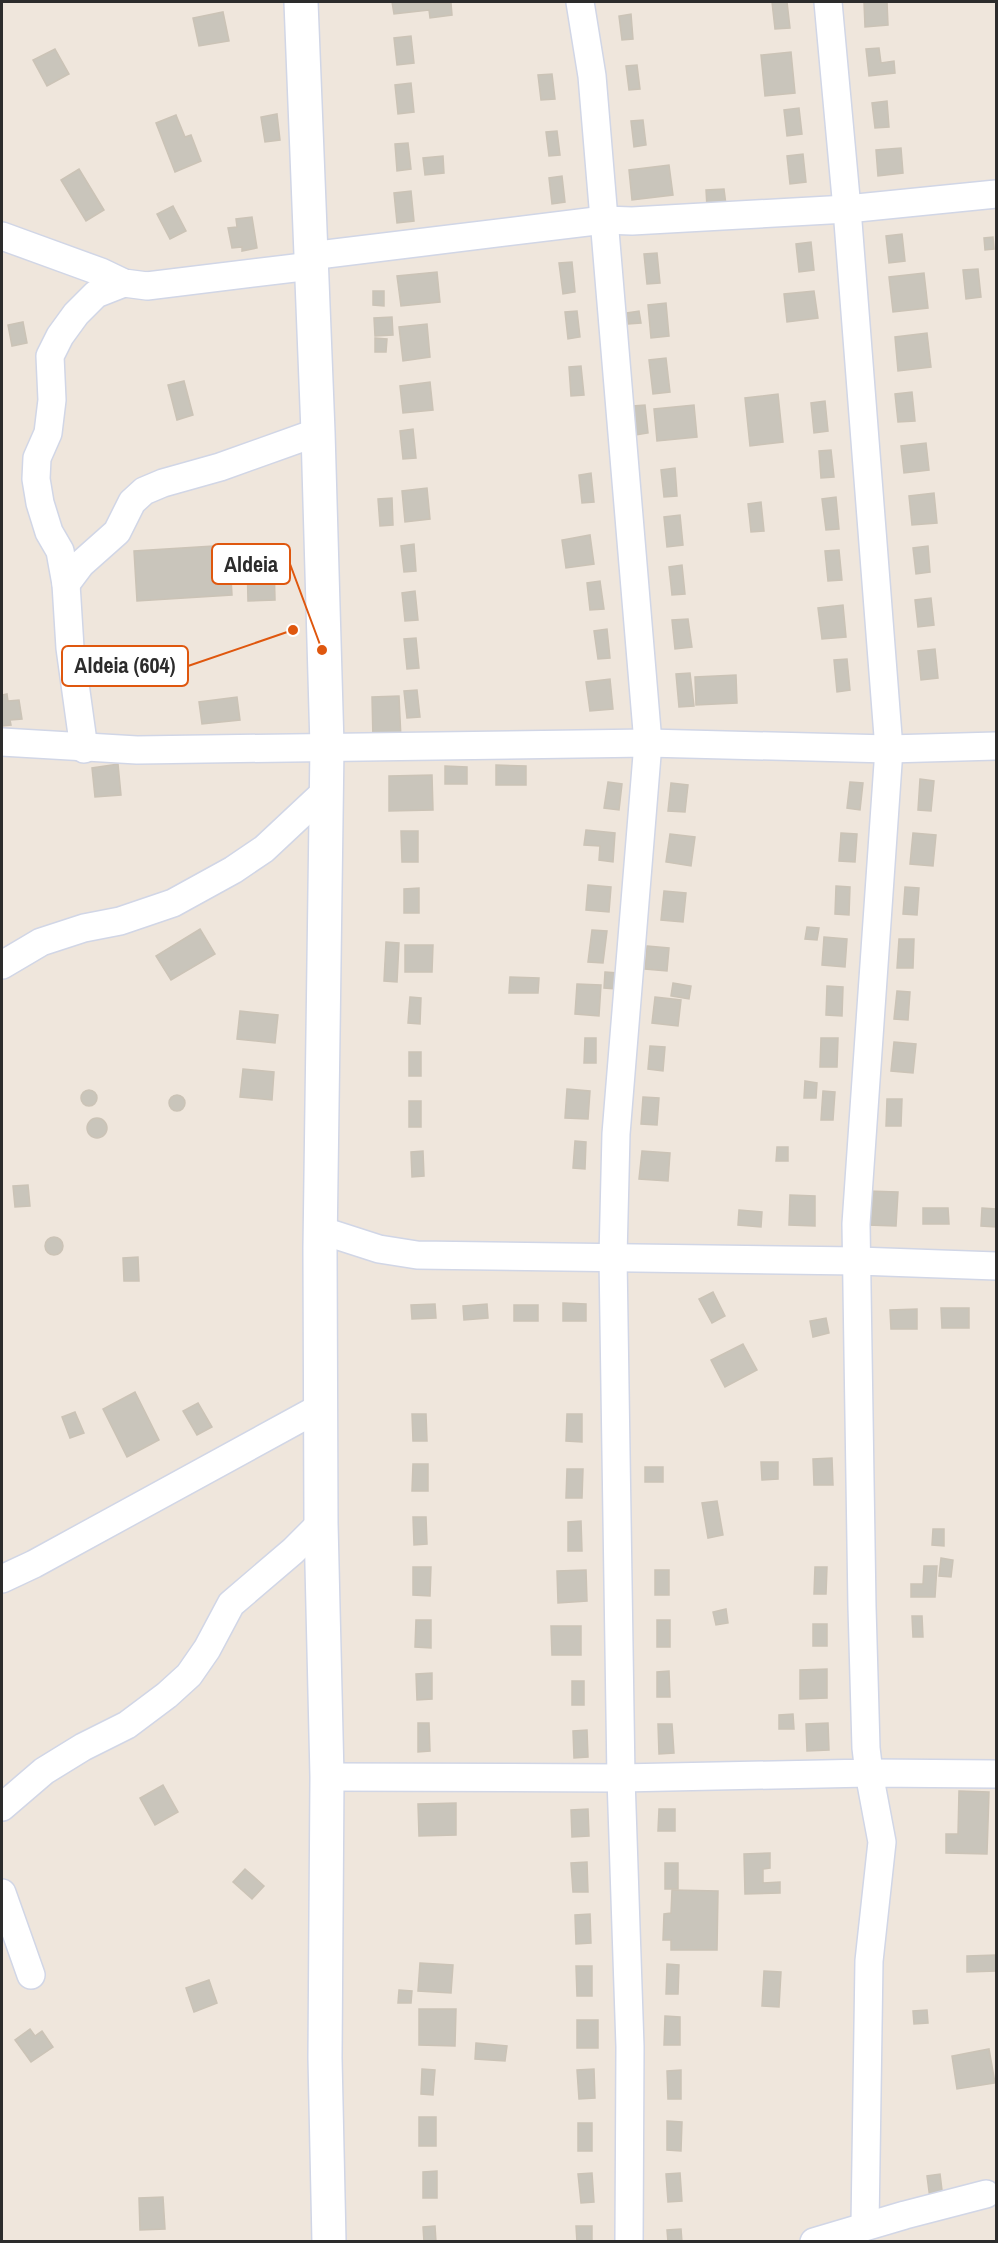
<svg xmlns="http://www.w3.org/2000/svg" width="998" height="2243" font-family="'Archivo Narrow',sans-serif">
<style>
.building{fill:#c9c5bb;stroke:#cbc3b6;stroke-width:1.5}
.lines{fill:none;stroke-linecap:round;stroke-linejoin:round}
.street-casing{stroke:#d1d6e6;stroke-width:30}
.secondary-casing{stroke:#d1d6e6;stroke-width:36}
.street{stroke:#fff;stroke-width:27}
.secondary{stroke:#fff;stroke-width:33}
.leader{fill:none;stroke:#df570e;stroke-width:2}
.callout-dot{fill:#df570e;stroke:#fff;stroke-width:2}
.callout{fill:#fff;stroke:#df570e;stroke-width:2}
.callout-label{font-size:22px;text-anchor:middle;font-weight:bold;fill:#2c2c2c}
</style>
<rect width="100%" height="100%" fill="#efe6dc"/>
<g class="building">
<path d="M392 2 451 3 452 15 430 18 429 10 394 14Z"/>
<path d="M772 2H787L790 28 775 29Z"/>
<path d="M864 2H887L888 25 865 27Z"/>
<path d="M223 12 229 41 199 46 193 18Z"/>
<path d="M631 14 633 39 622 40 619 16Z"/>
<path d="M411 36 414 63 397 65 394 38Z"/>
<path d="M879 48 881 63 894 61 895 73 869 76 866 49Z"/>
<path d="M55 49 69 74 47 86 33 60Z"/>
<path d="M791 52 795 93 765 96 761 55Z"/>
<path d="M637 65 640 89 629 90 626 66Z"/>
<path d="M552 74 555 99 541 100 538 75Z"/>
<path d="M411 83 414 112 398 114 395 85Z"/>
<path d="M887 101 889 127 875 128 872 103Z"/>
<path d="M799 108 802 134 787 136 784 110Z"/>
<path d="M277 114 280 140 265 142 261 117Z"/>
<path d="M176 115 185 137 191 135 201 161 175 172 156 123Z"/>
<path d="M643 120 646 145 634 147 631 121Z"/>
<path d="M557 131 560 155 549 156 546 132Z"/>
<path d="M408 143 411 169 397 171 395 144Z"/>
<path d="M901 148 903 173 878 176 876 150Z"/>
<path d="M803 154 806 182 790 184 787 156Z"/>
<path d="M443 156 444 173 425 175 423 158Z"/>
<path d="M669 165 673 195 632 200 629 170Z"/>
<path d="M79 169 104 210 86 221 61 180Z"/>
<path d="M562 176 565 202 552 204 549 178Z"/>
<path d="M724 189 726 205 707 207 706 190Z"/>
<path d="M411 191 414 221 397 223 394 193Z"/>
<path d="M173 206 186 231 170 239 157 214Z"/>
<path d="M252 217 257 248 242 251V247L232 248 228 228 237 227 236 219Z"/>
<path d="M902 234 905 261 889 263 886 236Z"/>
<path d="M993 237 994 249 985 250 984 238Z"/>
<path d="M811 242 814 270 799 272 796 244Z"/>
<path d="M657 253 660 283 647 284 644 254Z"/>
<path d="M572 262 575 292 563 294 559 263Z"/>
<path d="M978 269 981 297 966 299 963 270Z"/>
<path d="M437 272 440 302 401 306 397 276Z"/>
<path d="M924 273 928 308 893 312 889 277Z"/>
<path d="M373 291H384V306L373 305Z"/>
<path d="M814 291 818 318 787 322 784 294Z"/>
<path d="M666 303 669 336 651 338 648 305Z"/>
<path d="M577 311 580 337 568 339 565 312Z"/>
<path d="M639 311 641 323 628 324 627 313Z"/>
<path d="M392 317 393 335 375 336 374 318Z"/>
<path d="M23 322 27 343 12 346 8 325Z"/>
<path d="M427 324 430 357 403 361 399 327Z"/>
<path d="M927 333 931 367 898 371 895 337Z"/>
<path d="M375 338 387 339 386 352H375Z"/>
<path d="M666 358 670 392 653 394 649 360Z"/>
<path d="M581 366 584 395 571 396 569 367Z"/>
<path d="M184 381 193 415 177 420 168 385Z"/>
<path d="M430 382 433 410 403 413 400 386Z"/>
<path d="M912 392 915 421 898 422 895 394Z"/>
<path d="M778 394 783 442 750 446 745 398Z"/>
<path d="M825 401 828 431 814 433 811 403Z"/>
<path d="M645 405 648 433 636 435 633 406Z"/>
<path d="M694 405 697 437 657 441 654 409Z"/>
<path d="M413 429 416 458 403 459 400 431Z"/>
<path d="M926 443 929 470 904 473 901 446Z"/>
<path d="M831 450 834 477 821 478 819 451Z"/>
<path d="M675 468 677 496 664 497 661 470Z"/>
<path d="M591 473 594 502 582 503 579 475Z"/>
<path d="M427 488 430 519 405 522 402 491Z"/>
<path d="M934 493 937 523 912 525 909 496Z"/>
<path d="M836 497 839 529 826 530 822 499Z"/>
<path d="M392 498 393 525 380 526 378 499Z"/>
<path d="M761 502 764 531 751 532 748 504Z"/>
<path d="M680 515 683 545 667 547 664 517Z"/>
<path d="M590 535 594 564 566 568 562 540Z"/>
<path d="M414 544 416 571 404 572 401 546Z"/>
<path d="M229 545 232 595 137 601 134 551Z"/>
<path d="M928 546 930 572 916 574 913 548Z"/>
<path d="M839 550 842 580 828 581 825 551Z"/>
<path d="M247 560H274L275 600 248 601Z"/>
<path d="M682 565 685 594 672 595 669 567Z"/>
<path d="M600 581 604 609 590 610 587 583Z"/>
<path d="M415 591 418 620 405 621 402 593Z"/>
<path d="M931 598 934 625 918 627 915 600Z"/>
<path d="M843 605 846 637 822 639 818 608Z"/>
<path d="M688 619 692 647 675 649 672 620Z"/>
<path d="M607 629 610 658 598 659 594 631Z"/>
<path d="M416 638 419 668 407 669 404 639Z"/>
<path d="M935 649 938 678 921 680 918 651Z"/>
<path d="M847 659 850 690 837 692 834 660Z"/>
<path d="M690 673 694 706 679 707 676 674Z"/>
<path d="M736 675 737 703 696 705 695 677Z"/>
<path d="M610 679 613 709 590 711 586 682Z"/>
<path d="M417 690 420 717 407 718 404 691Z"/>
<path d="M7 694 8 701 19 700 22 719 10 720 11 725 2 726V695Z"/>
<path d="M399 696 401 739 373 740 372 697Z"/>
<path d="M237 697 240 720 202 724 199 702Z"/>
<path d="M118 764 121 795 95 797 92 768Z"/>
<path d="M496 765 526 766V785H496Z"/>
<path d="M445 766 467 767V784H445Z"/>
<path d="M432 775 433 810 389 811V776Z"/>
<path d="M920 779 934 781 931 811 918 810Z"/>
<path d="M608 782 622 784 619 810 604 808Z"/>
<path d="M850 782 863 783 860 810 847 808Z"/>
<path d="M671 783 688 785 685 812 668 811Z"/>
<path d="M586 830 615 833 613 862 599 860 600 846 584 845Z"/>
<path d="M401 831H418V862H402Z"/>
<path d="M841 833 857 834 855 862 839 861Z"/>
<path d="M913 833 936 835 933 866 910 864Z"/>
<path d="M670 834 695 837 691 866 666 862Z"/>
<path d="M588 885 611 887 609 912 586 910Z"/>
<path d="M836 886 850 887 849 915 835 914Z"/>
<path d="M905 887 919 888 917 915 903 914Z"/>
<path d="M419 888V913H404V889Z"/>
<path d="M664 891 686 893 683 922 661 920Z"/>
<path d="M807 927 819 928 817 940 805 939Z"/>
<path d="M200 929 215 954 171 980 156 956Z"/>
<path d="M592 930 607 931 603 963 588 962Z"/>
<path d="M824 937 847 939 845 967 822 965Z"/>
<path d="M899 939H914L913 968H897Z"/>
<path d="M386 942 399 943 397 982 384 981Z"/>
<path d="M405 945H433L432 972H405Z"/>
<path d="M647 946 669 948 667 971 645 969Z"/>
<path d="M605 972 618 973 616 989 604 988Z"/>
<path d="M510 977 539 978 538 993H509Z"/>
<path d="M673 983 691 986 689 999 671 996Z"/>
<path d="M577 984 601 985 599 1016 575 1014Z"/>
<path d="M827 986 843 987 842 1016 826 1015Z"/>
<path d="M897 991 910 992 908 1020 894 1019Z"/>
<path d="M410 997 421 998 420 1024 408 1023Z"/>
<path d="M655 997 681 1000 678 1026 652 1023Z"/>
<path d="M240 1011 278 1015 275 1043 237 1039Z"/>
<path d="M585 1038H596V1063H584Z"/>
<path d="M821 1038H838L837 1067H820Z"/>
<path d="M894 1042 916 1044 913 1073 891 1071Z"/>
<path d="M650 1046 665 1047 663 1071 648 1069Z"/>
<rect x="409" y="1052" width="12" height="24"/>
<path d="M243 1069 274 1072 272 1100 240 1097Z"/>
<path d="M805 1081 817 1083 816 1098H804Z"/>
<path d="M567 1089 590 1091 588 1119 565 1118Z"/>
<circle cx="89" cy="1098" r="8"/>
<path d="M823 1091 835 1092 833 1120H821Z"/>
<circle cx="177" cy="1103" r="8"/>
<path d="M643 1097 659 1098 657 1125 641 1124Z"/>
<path d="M887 1099H902L901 1126H886Z"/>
<rect x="409" y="1101" width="12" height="26"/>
<circle cx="97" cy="1128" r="10"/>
<path d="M575 1141 586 1142 585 1169 573 1168Z"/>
<path d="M777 1147H788V1161H776Z"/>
<path d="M423 1151 424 1176 412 1177 411 1152Z"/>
<path d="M642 1151 670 1153 668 1181 639 1179Z"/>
<path d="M28 1185 30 1206 15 1207 13 1186Z"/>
<path d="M868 1191 898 1192 896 1226 867 1225Z"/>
<path d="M790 1195 815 1196V1226L789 1225Z"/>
<path d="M923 1208H948L949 1224H923Z"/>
<path d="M982 1208 996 1209V1227L981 1226Z"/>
<path d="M739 1210 762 1212 761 1227 738 1225Z"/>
<circle cx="54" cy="1246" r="9"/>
<path d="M138 1257 139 1281H124L123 1258Z"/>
<path d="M713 1292 725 1316 712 1323 699 1299Z"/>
<path d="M563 1303 586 1304V1321H563Z"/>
<path d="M435 1304 436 1318 412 1319 411 1305Z"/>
<path d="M487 1304 488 1318 464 1320 463 1306Z"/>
<rect x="514" y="1305" width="24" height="16"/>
<path d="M941 1308H969V1328H942Z"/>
<path d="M917 1309V1329H891L890 1310Z"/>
<path d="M826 1318 829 1333 813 1337 810 1321Z"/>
<path d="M743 1344 757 1370 725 1387 711 1360Z"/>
<path d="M135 1392 159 1440 127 1457 103 1409Z"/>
<path d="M198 1403 212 1427 197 1435 183 1411Z"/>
<path d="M75 1412 84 1433 70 1438 62 1417Z"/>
<path d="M412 1414H426L427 1441H413Z"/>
<path d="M567 1414H582V1442L566 1441Z"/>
<path d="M832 1458 833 1485H814L813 1459Z"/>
<path d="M761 1462H778V1479L762 1480Z"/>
<path d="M413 1464H428V1491H412Z"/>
<rect x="645" y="1467" width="18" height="15"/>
<path d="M567 1469H583L582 1498H566Z"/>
<path d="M717 1501 723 1535 708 1538 702 1503Z"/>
<path d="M413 1517H426L427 1544 414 1545Z"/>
<path d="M581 1521 582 1551H568V1522Z"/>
<path d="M933 1529H944V1546L932 1545Z"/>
<path d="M941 1558 953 1560 951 1577 939 1576Z"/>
<path d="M924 1566H937L935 1597H911V1584H923Z"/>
<path d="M413 1567H431L430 1596 413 1595Z"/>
<path d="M815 1567H827L826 1594H814Z"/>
<path d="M586 1570 587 1601 558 1603 557 1571Z"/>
<rect x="655" y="1570" width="14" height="25"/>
<path d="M726 1609 728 1623 716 1625 713 1612Z"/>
<path d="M912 1616H922L923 1637H913Z"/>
<path d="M416 1620H431V1648L415 1647Z"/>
<rect x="657" y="1620" width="13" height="27"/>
<rect x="813" y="1624" width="14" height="22"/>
<path d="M551 1626H581V1655H552Z"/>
<path d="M827 1669V1698L800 1699V1670Z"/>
<path d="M669 1671 670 1697H657V1672Z"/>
<path d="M432 1673V1699L417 1700 416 1674Z"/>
<rect x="572" y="1681" width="12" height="24"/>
<path d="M793 1714 794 1729H779V1715Z"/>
<path d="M418 1723H429L430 1751 418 1752Z"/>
<path d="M828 1723 829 1750 807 1751 806 1724Z"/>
<path d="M658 1724H672L674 1753 659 1754Z"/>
<path d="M587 1730 588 1757 574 1758 573 1731Z"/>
<path d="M163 1785 178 1812 155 1825 140 1798Z"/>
<path d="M959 1791 989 1792 987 1854 946 1853V1834H958Z"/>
<path d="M456 1803V1835L419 1836 418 1804Z"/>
<path d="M588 1809 589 1836 572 1837 571 1810Z"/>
<path d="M659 1809H675V1831H658Z"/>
<path d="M770 1853V1868L763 1869V1883L780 1882V1893L745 1894 744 1854Z"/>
<path d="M587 1862 588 1892H573L571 1863Z"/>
<rect x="665" y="1863" width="13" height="26"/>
<path d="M245 1869 264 1886 252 1899 233 1882Z"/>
<path d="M672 1890 718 1891 717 1950H671V1940H663L664 1914 671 1913Z"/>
<path d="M590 1914 591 1943 576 1944 575 1915Z"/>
<path d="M996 1955V1971L967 1972V1956Z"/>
<path d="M420 1963 453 1965 451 1993 418 1991Z"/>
<path d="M667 1964 679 1965 678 1994H666Z"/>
<path d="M576 1966H592V1996H577Z"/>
<path d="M764 1971 781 1972 779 2007 762 2006Z"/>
<path d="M209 1980 217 2003 194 2012 186 1988Z"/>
<path d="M399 1990 412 1991 411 2003H398Z"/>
<path d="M419 2009H456L455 2046 419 2045Z"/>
<path d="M927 2010 928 2023 914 2024 913 2011Z"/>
<path d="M665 2016 680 2017V2045H664Z"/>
<rect x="577" y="2020" width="21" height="28"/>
<path d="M30 2029 35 2036 42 2031 53 2047 31 2062 15 2040Z"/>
<path d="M476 2043 507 2046 505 2061 475 2059Z"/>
<path d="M989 2049 995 2083 957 2089 952 2056Z"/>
<path d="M422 2069 435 2070 433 2095 421 2094Z"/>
<path d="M594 2069 595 2098 579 2099 577 2070Z"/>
<path d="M681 2070V2099H668L667 2071Z"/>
<rect x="419" y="2117" width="17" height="29"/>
<path d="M667 2121 682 2122 681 2151 667 2150Z"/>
<rect x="578" y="2123" width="14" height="28"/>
<path d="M437 2171V2198H423V2172Z"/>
<path d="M592 2173 594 2202 581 2203 578 2174Z"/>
<path d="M680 2173 682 2201 668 2202 666 2174Z"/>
<path d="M940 2174 943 2198 930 2199 927 2176Z"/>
<path d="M163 2197 165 2229 140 2230 139 2198Z"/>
<path d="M435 2226 436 2242H424L423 2227Z"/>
<path d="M576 2226H592V2242H577Z"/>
<path d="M681 2229 682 2242H668L667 2230Z"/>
</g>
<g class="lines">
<defs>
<g id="street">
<path d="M580 2 592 76 648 743 616 1134 613 1257 621 1778 630 2047 629 2242"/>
<path d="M2 236 101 272 124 283 147 286 311 266"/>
<path d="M310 256 604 220 632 221 847 209 996 194"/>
<path d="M66 584 81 564 117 532 132 502 144 491 163 483 220 467 318 432"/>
<path d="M2 742 137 750 648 743 889 749 996 746"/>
<path d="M84 749 70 648 66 584 60 551 49 532 40 503 36 479 37 458 48 433 52 400 50 356 60 336 76 314 96 294 124 283"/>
<path d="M2 965 41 942 84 928 120 921 173 903 233 870 264 849 326 791"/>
<path d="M320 1230 379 1249 417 1255 858 1261 996 1266"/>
<path d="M2 1579 34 1564 321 1407"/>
<path d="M327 1777 621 1778 869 1773 866 1748 862 1607 856 1224 889 749 847 209 828 2"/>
<path d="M2 1807 44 1771 83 1747 127 1725 167 1695 189 1675 207 1649 231 1604 293 1551 321 1523"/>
<path d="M2 1893 31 1975"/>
<path d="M865 2226 869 1961 882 1842 869 1773 996 1774"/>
<path d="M814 2242 905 2215 986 2194"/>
</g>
<path id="secondary" d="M301 2 318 432 327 746 320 1249 321 1523 327 1777 325 2058 329 2242"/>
</defs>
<use href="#street" class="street-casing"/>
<use href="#secondary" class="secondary-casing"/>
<use href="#street" class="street"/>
<use href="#secondary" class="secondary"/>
</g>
<path class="leader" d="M322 650L290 564M293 630L188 666"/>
<g class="callout-dot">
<circle cx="322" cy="650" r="6"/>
<circle cx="293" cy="630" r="6"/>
</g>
<g class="callout">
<rect x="212" y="544" width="78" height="40" rx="6"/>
<rect x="62" y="646" width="126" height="40" rx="6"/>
</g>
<g class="callout-label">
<text x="251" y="572">Aldeia</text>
<text x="125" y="673">Aldeia (604)</text>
</g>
<rect width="998" height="2243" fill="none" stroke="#2c2c2c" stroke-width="6"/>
</svg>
